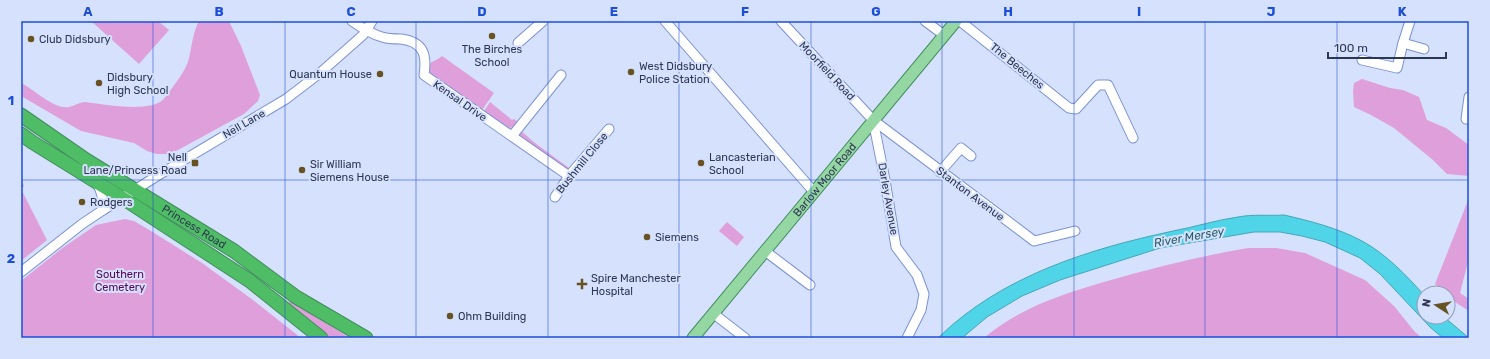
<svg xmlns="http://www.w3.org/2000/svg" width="1490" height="359" font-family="Rubik,sans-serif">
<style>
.green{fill:#de9fdb}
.water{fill:#4fd5e7;stroke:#45a6ba}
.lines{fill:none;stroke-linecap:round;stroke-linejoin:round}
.minor-casing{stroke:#7b93d3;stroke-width:11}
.major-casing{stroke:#428e5e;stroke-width:13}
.highway-casing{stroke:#428e5e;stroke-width:15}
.minor{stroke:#fff;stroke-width:9}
.major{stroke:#95d7a3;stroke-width:11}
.highway{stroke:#4ebd65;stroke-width:13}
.grid{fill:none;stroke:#1d4ed8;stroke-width:1;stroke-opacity:0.55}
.poi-dot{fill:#675322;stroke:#d6e1fd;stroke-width:1.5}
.labels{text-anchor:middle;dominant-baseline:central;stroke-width:4;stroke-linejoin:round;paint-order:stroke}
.poi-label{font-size:11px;fill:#2d3752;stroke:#d6e1fd;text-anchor:start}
.street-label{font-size:11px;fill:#2d3752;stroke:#d6e1fd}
.park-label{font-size:11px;fill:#59045a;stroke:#d6e1fd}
.water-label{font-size:12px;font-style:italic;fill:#285f67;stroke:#d6e1fd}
.neatline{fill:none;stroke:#1d4ed8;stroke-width:1.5}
.grid-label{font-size:13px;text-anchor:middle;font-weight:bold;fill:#1d4ed8}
</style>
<rect width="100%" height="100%" fill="#d6e1fd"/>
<g class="green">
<path d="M91 21H158L169 30 139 64Z"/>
<path d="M199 21H229L241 46 260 95 258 101 244 114 178 150 167 154H157L147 151 134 143 81 131 21 96V83C34 89 54 110 69 107 74 106 78 103 84 102 103 104 143 112 160 102 165 99 168 93 172 88 178 80 184 72 188 62 192 48 192 34 199 21Z"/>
<path d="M442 56 494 93 482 110 428 72C429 59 434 63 442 56Z"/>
<path d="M1362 79 1390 88 1403 90 1419 97 1427 120 1446 128 1469 145V176L1447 174 1433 160 1394 128 1371 115 1354 107 1353 92 1354 83Z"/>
<path d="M490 102 512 120 514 119 518 122 513 127 509 128 484 111Z"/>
<path d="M520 130 535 143 569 168 567 169 519 136Z"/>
<path d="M21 178 24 186 21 189 47 240 21 261Z"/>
<path d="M1469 198V258L1460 293 1469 299V311L1458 304 1448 296V293H1445L1435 284Z"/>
<path d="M125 219 134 221 151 231 202 263 253 300 301 338H21V281L61 249 96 225Z"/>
<path d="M727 222 744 237 737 246 719 231Z"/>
<path d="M1248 248H1276L1305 253 1365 280 1394 306 1415 332 1422 338H984C1020 307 1066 293 1111 280 1156 267 1201 256 1248 248Z"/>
<path d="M290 301 350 338H326L287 305Z"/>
</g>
<path class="water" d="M1284 215C1310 221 1338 228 1362 241 1386 254 1406 275 1424 295V317H1444L1469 338H1443L1431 328 1380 274 1360 258 1325 242 1302 236 1280 232H1254L1160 248 1060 280 1022 296 987 317 962 338H938C1001 276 1089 249 1173 231 1195 227 1216 220 1238 217 1253 214 1269 216 1284 215Z"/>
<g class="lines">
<defs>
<g id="minor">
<path d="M352 21C362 28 371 34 382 37 388 39 395 39 401 39 424 42 427 55 424 75L569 176"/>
<path d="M665 21 814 192"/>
<path d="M781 21 873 120 1034 241 1075 231"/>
<path d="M925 21 944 35"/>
<path d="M960 21 1069 108 1076 109 1098 85H1108L1133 138"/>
<path d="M518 43 543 21"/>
<path d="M1403 43 1424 49"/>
<path d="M1362 60 1397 68 1403 43 1410 21"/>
<path d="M1469 97 1466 119H1469"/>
<path d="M873 120 885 180 896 247 917 275 924 294 921 310 907 338"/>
<path d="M512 136 561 75"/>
<path d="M940 172 961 148 971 156"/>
<path d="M97 183C102 192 104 200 103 210"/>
<path d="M555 197 569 176 609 129"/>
<path d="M765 251 810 285"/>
<path d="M21 272 82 224 103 210 157 176 286 99 320 73 363 35 372 21"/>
<path d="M714 314 745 338"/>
</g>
<g id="major">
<path id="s1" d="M693 338 956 21"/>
</g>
<g id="highway">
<path id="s2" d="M21 115 86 160 234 251 296 297 366 338"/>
<path d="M21 134 32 142 132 204 250 281 321 338"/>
</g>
</defs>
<use href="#minor" class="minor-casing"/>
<use href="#major" class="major-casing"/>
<use href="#highway" class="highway-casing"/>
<use href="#minor" class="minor"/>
<use href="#major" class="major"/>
<use href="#highway" class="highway"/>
</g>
<path class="grid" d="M153 21V338M285 21V338M416 21V338M548 21V338M679 21V338M811 21V338M942 21V338M1074 21V338M1205 21V338M1337 21V338M21 180H1469"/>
<g class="poi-dot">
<circle cx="492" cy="36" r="4"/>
<circle cx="31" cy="39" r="4"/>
<circle cx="631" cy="72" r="4"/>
<circle cx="380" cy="74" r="4"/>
<circle cx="99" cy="83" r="4"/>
<rect x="191" y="159" width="8" height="8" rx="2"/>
<circle cx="701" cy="163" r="4"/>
<circle cx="302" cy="170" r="4"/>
<circle cx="82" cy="202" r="4"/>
<circle cx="647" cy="237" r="4"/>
<path d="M580 278h4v4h4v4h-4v4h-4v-4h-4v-4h4z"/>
<circle cx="450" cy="316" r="4"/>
</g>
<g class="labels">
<g class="poi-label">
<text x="39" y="39">Club Didsbury</text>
<text x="492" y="49" text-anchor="middle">The Birches<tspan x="492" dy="13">School</tspan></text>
<text x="639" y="66">West Didsbury<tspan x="639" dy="13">Police Station</tspan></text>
<text x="372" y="74" text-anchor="end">Quantum House</text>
<text x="107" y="77">Didsbury<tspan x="107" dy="13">High School</tspan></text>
<text x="187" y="157" text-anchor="end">Nell<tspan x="187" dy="13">Lane/Princess Road</tspan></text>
<text x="709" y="157">Lancasterian<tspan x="709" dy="13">School</tspan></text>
<text x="310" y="164">Sir William<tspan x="310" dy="13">Siemens House</tspan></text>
<text x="90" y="202">Rodgers</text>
<text x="655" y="237">Siemens</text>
<text x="591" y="278">Spire Manchester<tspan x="591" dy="13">Hospital</tspan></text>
<text x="458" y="316">Ohm Building</text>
</g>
<g class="street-label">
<text transform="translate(1017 66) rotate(39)">The Beeches</text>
<text transform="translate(827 71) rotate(47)">Moorfield Road</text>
<text transform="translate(460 101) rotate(35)">Kensal Drive</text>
<text transform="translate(244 124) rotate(-30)">Nell Lane</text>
<text transform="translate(582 163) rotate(-51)">Bushmill Close</text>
<text stroke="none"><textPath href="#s1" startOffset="206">Barlow Moor Road</textPath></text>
<text transform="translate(970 194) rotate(37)">Stanton Avenue</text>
<text transform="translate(888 199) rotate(80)">Darley Avenue</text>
<text stroke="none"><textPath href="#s2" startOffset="206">Princess Road</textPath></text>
</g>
<g class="park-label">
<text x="120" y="274">Southern<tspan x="120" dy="13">Cemetery</tspan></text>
</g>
<g class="water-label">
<text transform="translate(1189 237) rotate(-10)">River Mersey</text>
</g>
</g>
<rect width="1490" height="359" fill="none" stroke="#d6e1fd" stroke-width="44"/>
<g transform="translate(1436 305) rotate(282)"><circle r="19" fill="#d6e1fd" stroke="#929db9"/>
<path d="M0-3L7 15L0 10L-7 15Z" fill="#675322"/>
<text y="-6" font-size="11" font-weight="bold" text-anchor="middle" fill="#2d3752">N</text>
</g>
<path d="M1328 52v6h118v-6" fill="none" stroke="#2d3752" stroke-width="2"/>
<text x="1334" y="52" font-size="12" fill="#2d3752" stroke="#d6e1fd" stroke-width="3" paint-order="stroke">100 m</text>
<rect x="22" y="22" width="1446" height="315" class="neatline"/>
<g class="grid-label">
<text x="88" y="16">A</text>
<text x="219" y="16">B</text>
<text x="351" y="16">C</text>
<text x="482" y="16">D</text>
<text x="614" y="16">E</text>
<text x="745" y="16">F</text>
<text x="876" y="16">G</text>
<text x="1008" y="16">H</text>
<text x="1139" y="16">I</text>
<text x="1271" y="16">J</text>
<text x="1402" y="16">K</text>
<text x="11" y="105">1</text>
<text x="11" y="263">2</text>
</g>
</svg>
